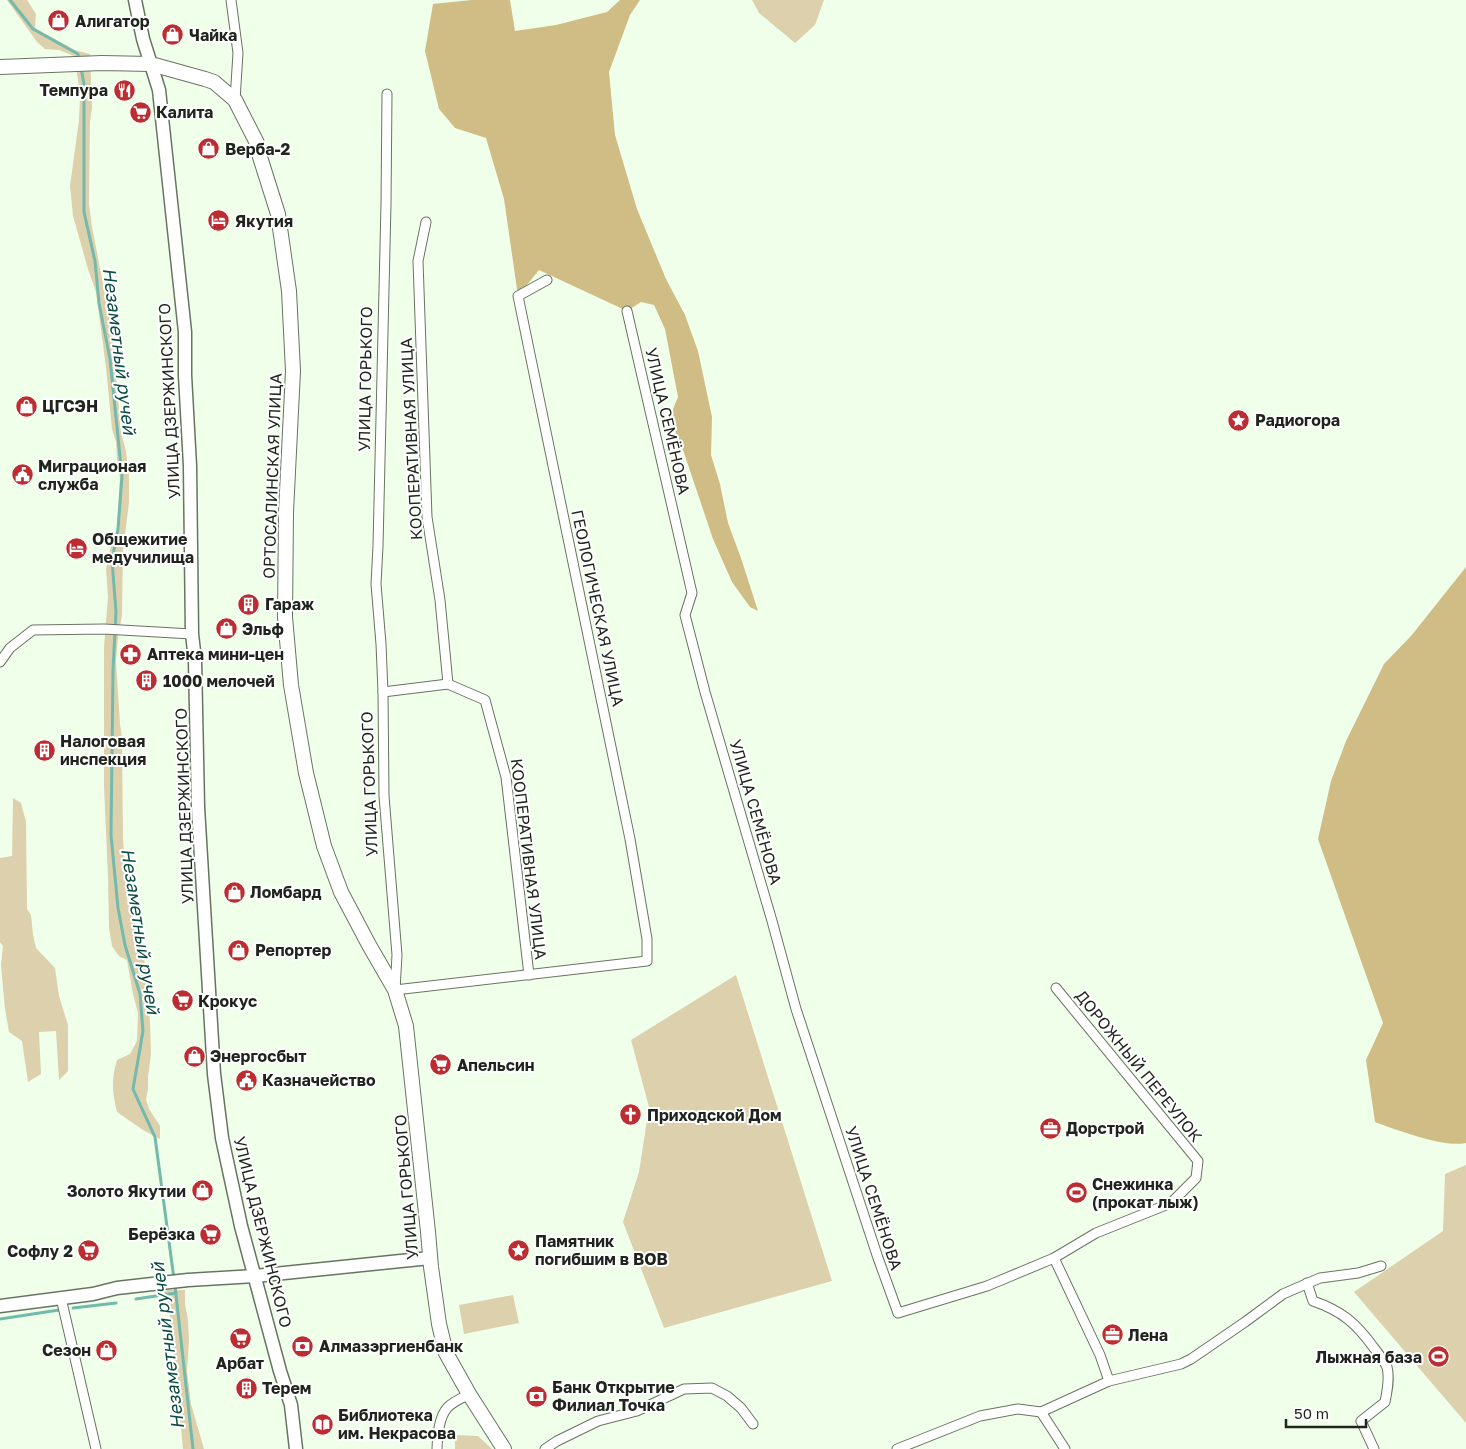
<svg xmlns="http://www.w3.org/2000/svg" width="1466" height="1449" font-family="'Golos Text',sans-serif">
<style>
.green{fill:#ddd0ac}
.forest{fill:#d0bd86}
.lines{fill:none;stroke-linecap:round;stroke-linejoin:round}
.stream{stroke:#73baad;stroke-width:3}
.street-casing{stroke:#687462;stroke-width:11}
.secondary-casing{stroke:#687462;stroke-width:15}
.primary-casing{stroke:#687462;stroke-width:16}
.street{stroke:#fff;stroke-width:9}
.secondary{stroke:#fff;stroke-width:12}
.primary{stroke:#fff;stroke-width:14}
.labels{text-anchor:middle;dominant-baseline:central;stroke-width:4;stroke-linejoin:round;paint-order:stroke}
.poi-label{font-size:16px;font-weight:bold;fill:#1f241d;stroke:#fff;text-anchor:start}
.street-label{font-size:16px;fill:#1f241d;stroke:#fff}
.water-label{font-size:18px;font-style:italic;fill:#0b4c43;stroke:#fff}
</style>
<rect width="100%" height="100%" fill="#f0ffea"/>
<g class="green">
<path d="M7 0H27L36 14 35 28 75 50 90 54 92 108 90 122 89 204 92 227 112 330 121 432 126 451 129 476V502L123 551 122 615 118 638 116 661 120 724 122 738 123 838 127 899 141 938 146 971 150 1022 151 1054 148 1077V1089L146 1099 149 1109 160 1126V1139L143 1130 117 1112C112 1092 111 1080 117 1060L130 1054 137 1041 138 1013 133 994 127 960 119 956 112 946 109 929 108 877 104 786V647L108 597 106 569 110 550 117 529 120 478 117 459 116 442 112 429 106 367 96 292 88 269 73 216 70 186 79 120 80 97 78 80 74 56 59 50 45 49 37 42Z"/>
<path d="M752 0H824L815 25 795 43 759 13Z"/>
<path d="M13 798 21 803 26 822 27 909 31 915 33 935 36 948 55 968 59 996 68 1025V1071L59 1080 56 1031 39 1032 41 1074 28 1082 22 1041 9 1032 5 1009 1 965 3 946 0 942V858L12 856Z"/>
<path d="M736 975 832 1281 664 1328 623 1222 639 1172 649 1107 631 1040Z"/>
<path d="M1466 1165V1423L1354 1292 1443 1231 1445 1174Z"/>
<path d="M170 1290H185V1304L188 1320 189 1341 187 1371 191 1404 204 1449H183L181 1427 174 1401V1355L171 1320 163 1291Z"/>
<path d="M513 1295 519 1323 464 1334 459 1305Z"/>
<path d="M455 1435 478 1436 492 1449H455Z"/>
</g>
<g class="forest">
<path d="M471 0H510L515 31 556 25 607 12 620 0H640L630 15 609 72 615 135 637 209 666 279 685 315 698 351 712 417 711 455 720 484 728 523 741 558 758 611 750 607 732 582 713 539 681 444 674 429 673 409 678 397 665 329 654 305 641 302 627 311 539 270 518 296 504 199 486 138 455 128 439 109 425 51 433 4Z"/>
<path d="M1466 567V1143C1444 1148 1397 1130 1375 1122L1366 1060 1383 1023 1318 839 1331 781 1346 741 1384 664 1411 636Z"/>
</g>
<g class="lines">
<g class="stream">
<path d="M10 0 33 29 78 54 79 60"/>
<path d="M81 68 84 84V212L95 261 99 303 110 359 122 476 118 529 112 560 116 612 113 670 111 835 118 908 125 945 140 994 143 1031 133 1089 155 1137 174 1279"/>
<path d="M175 1286 193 1449"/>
<path d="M136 1299 176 1293"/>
<path d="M73 1308 116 1303"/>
<path d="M0 1319 59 1310"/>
</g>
<defs>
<g id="street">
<path d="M231 0 238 53 235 100"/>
<path d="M387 94 386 204 378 546 376 584 381 644 383 692 384 796 397 955 395 990 647 961V939L630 839 518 296 547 280"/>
<path d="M426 222 418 261 427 517 440 600 448 684"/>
<path d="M627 311 692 593 685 615 705 692 772 921 796 1009 878 1258 898 1313 987 1286 1054 1258 1096 1233 1171 1203 1196 1178 1198 1161 1056 988"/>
<path d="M0 662 10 648 33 630 104 629 192 634"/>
<path d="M383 692 448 684 485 700 506 777 529 975"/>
<path d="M1054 1258 1100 1355 1109 1381"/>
<path d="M1307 1283 1313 1301C1342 1311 1356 1323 1374 1348 1378 1353 1384 1361 1387 1367 1390 1378 1387 1392 1385 1402L1361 1421 1374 1449"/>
<path d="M61 1298 96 1449"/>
<path d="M1041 1412 1065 1449"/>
<path d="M437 1449C437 1437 439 1416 448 1407 454 1401 463 1398 469 1394"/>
<path d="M545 1449 557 1441 598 1421 637 1411 684 1389 712 1388 727 1396 741 1408 753 1424"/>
<path d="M897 1449 980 1416 1018 1409 1041 1412 1109 1381 1181 1364 1191 1359 1245 1322 1283 1294 1320 1278 1358 1273 1381 1266"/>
</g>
<g id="secondary">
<path d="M135 0 143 39 159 90 185 332V375L190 466 192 634 195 660 198 807 214 1074 222 1138 241 1226 280 1371 291 1405 296 1449"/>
<path d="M0 1306 93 1294 117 1288 188 1280 255 1276 430 1258"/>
</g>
<path id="primary" d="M0 67 102 63 151 64 205 79 214 82 235 100 257 143 260 157 278 214 289 291 293 371 286 512 285 617 291 685 306 773 324 846 341 892 369 945 395 990 406 1026 428 1232 431 1267 439 1324 446 1353 469 1394 504 1449"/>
</defs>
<use href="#street" class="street-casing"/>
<use href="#secondary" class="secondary-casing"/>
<use href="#primary" class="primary-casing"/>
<use href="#street" class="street"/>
<use href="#secondary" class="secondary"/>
<use href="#primary" class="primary"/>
</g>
<defs>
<symbol id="shop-disc" viewBox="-11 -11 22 22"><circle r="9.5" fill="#bc2c30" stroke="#fff"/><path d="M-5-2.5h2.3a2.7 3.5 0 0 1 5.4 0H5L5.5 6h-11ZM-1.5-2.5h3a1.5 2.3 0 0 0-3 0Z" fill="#fff"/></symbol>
<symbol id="restaurant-disc" viewBox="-11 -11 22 22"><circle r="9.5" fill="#bc2c30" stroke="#fff"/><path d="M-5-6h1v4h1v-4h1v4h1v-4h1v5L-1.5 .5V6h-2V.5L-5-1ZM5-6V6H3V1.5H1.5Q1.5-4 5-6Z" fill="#fff"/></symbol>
<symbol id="supermarket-disc" viewBox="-11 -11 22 22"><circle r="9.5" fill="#bc2c30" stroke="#fff"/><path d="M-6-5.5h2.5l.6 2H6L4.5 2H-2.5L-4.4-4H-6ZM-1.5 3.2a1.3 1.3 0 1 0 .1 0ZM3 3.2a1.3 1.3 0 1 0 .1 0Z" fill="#fff"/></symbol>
<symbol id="hotel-disc" viewBox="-11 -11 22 22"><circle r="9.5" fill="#bc2c30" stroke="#fff"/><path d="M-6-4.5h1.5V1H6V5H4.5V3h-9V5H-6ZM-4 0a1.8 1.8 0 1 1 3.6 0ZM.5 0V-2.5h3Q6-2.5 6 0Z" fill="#fff"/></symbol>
<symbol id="sight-disc" viewBox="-11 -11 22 22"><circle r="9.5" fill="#bc2c30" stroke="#fff"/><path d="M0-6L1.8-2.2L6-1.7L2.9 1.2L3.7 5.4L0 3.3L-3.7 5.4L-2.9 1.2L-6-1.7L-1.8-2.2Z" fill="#fff"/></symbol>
<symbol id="civic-disc" viewBox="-11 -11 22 22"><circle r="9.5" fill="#bc2c30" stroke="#fff"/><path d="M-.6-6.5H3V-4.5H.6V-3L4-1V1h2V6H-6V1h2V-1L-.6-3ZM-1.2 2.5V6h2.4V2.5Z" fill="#fff"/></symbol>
<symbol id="building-disc" viewBox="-11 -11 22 22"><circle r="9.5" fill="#bc2c30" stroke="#fff"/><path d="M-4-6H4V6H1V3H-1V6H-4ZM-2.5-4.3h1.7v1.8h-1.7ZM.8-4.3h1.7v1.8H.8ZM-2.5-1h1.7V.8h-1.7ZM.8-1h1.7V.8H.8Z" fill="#fff"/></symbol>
<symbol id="pharmacy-disc" viewBox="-11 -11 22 22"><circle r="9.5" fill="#bc2c30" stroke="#fff"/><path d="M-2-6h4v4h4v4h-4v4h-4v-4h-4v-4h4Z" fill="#fff"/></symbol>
<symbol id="church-disc" viewBox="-11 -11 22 22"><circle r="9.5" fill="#bc2c30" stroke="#fff"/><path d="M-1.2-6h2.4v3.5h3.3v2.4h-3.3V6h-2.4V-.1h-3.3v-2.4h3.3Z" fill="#fff"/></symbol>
<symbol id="office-disc" viewBox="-11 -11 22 22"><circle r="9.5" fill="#bc2c30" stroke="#fff"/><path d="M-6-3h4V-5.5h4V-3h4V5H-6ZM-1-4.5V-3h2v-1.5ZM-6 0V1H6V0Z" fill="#fff"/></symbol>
<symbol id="stadium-disc" viewBox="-11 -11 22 22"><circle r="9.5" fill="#bc2c30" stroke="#fff"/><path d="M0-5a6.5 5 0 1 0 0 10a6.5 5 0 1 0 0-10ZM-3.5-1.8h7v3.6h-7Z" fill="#fff"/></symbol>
<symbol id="bank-disc" viewBox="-11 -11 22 22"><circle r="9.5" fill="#bc2c30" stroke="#fff"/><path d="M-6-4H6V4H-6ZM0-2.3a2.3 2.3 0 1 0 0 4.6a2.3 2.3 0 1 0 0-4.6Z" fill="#fff"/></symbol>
<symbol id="library-disc" viewBox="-11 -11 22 22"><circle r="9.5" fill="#bc2c30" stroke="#fff"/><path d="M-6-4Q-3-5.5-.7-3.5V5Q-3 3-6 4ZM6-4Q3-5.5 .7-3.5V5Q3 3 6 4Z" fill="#fff"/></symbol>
</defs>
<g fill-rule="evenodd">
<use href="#shop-disc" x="46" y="8" width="25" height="25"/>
<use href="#shop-disc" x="160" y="22" width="25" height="25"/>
<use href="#restaurant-disc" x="112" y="78" width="25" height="25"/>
<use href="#supermarket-disc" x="128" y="100" width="25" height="25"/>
<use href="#shop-disc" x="196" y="136" width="25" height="25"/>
<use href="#hotel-disc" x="206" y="208" width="25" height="25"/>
<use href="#shop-disc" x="14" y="394" width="25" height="25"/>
<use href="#sight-disc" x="1226" y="408" width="25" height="25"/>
<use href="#civic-disc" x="10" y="462" width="25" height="25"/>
<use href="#hotel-disc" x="64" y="536" width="25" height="25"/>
<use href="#building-disc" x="236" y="592" width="25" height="25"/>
<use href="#shop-disc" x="214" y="616" width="25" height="25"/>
<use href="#pharmacy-disc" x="118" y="642" width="25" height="25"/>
<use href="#building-disc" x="134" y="668" width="25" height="25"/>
<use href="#building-disc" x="32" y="738" width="25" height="25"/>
<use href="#shop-disc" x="222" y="880" width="25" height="25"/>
<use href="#shop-disc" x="226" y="938" width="25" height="25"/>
<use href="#supermarket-disc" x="170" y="988" width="25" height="25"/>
<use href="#shop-disc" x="182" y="1044" width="25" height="25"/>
<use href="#supermarket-disc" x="428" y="1052" width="25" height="25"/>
<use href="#civic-disc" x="234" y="1068" width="25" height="25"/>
<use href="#church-disc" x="618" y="1102" width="25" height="25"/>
<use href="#office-disc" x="1038" y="1116" width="25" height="25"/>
<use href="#shop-disc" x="190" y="1178" width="25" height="25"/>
<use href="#stadium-disc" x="1064" y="1180" width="25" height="25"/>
<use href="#supermarket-disc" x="198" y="1222" width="25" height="25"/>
<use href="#sight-disc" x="506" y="1238" width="25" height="25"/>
<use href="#supermarket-disc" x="76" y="1238" width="25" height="25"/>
<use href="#office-disc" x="1100" y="1322" width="25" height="25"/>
<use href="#supermarket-disc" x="228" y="1326" width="25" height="25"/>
<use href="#bank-disc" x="290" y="1334" width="25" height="25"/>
<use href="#shop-disc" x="94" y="1338" width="25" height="25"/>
<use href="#stadium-disc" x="1426" y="1344" width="25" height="25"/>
<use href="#building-disc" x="234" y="1376" width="25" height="25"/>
<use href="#bank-disc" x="524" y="1384" width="25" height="25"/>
<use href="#library-disc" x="310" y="1412" width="25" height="25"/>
</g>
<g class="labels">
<g class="poi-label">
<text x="75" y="21">Алигатор</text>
<text x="189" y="35">Чайка</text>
<text x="108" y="90" text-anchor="end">Темпура</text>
<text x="156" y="112">Калита</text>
<text x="225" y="149">Верба-2</text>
<text x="235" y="221">Якутия</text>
<text x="42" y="406">ЦГСЭН</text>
<text x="1255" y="420">Радиогора</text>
<text x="38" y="466">Миграционая<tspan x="38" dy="18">служба</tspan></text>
<text x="92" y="539">Общежитие<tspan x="92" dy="18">медучилища</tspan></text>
<text x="265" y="604">Гараж</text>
<text x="242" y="629">Эльф</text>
<text x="147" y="654">Аптека мини-цен</text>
<text x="163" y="681">1000 мелочей</text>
<text x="60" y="741">Налоговая<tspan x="60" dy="18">инспекция</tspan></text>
<text x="250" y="892">Ломбард</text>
<text x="255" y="950">Репортер</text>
<text x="198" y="1001">Крокус</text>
<text x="210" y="1056">Энергосбыт</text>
<text x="457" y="1065">Апельсин</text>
<text x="262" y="1080">Казначейство</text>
<text x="647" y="1115">Приходской Дом</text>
<text x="1066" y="1128">Дорстрой</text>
<text x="1092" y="1184">Снежинка<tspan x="1092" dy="18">(прокат лыж)</tspan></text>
<text x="186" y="1191" text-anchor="end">Золото Якутии</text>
<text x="195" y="1234" text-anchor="end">Берёзка</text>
<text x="535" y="1241">Памятник<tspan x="535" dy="18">погибшим в ВОВ</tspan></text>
<text x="73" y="1251" text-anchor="end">Софлу 2</text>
<text x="1128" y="1335">Лена</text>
<text x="319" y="1346">Алмазэргиенбанк</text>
<text x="91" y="1350" text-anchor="end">Сезон</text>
<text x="1422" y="1357" text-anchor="end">Лыжная база</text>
<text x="240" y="1363" text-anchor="middle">Арбат</text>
<text x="552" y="1387">Банк Открытие<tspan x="552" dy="18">Филиал Точка</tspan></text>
<text x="262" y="1388">Терем</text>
<text x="338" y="1415">Библиотека<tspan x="338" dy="18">им. Некрасова</tspan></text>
</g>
<g class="street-label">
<text transform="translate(365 379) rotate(-89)">УЛИЦА ГОРЬКОГО</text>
<text transform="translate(169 401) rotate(-93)">УЛИЦА ДЗЕРЖИНСКОГО</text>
<text transform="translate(668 421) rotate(77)">УЛИЦА СЕМЁНОВА</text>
<text transform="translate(411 439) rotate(-93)">КООПЕРАТИВНАЯ УЛИЦА</text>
<text transform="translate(272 476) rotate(-88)">ОРТОСАЛИНСКАЯ УЛИЦА</text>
<text transform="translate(598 608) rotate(78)">ГЕОЛОГИЧЕСКАЯ УЛИЦА</text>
<text transform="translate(369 784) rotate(-92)">УЛИЦА ГОРЬКОГО</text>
<text transform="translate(184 806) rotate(-92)">УЛИЦА ДЗЕРЖИНСКОГО</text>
<text transform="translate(756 812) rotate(74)">УЛИЦА СЕМЁНОВА</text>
<text transform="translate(529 859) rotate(83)">КООПЕРАТИВНАЯ УЛИЦА</text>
<text transform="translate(1139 1066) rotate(51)">ДОРОЖНЫЙ ПЕРЕУЛОК</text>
<text transform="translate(406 1187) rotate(-95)">УЛИЦА ГОРЬКОГО</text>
<text transform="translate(874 1198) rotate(72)">УЛИЦА СЕМЁНОВА</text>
<text transform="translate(263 1232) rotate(76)">УЛИЦА ДЗЕРЖИНСКОГО</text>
</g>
<g class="water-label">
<text transform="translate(120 351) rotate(83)">Незаметный ручей</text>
<text transform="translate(141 931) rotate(81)">Незаметный ручей</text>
<text transform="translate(167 1346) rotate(-97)">Незаметный ручей</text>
</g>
</g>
<path d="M1286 1419v8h80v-8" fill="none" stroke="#1f241d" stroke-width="2.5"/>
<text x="1294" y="1419" font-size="15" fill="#1f241d" stroke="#ffffff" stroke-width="4" paint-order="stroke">50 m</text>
</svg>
